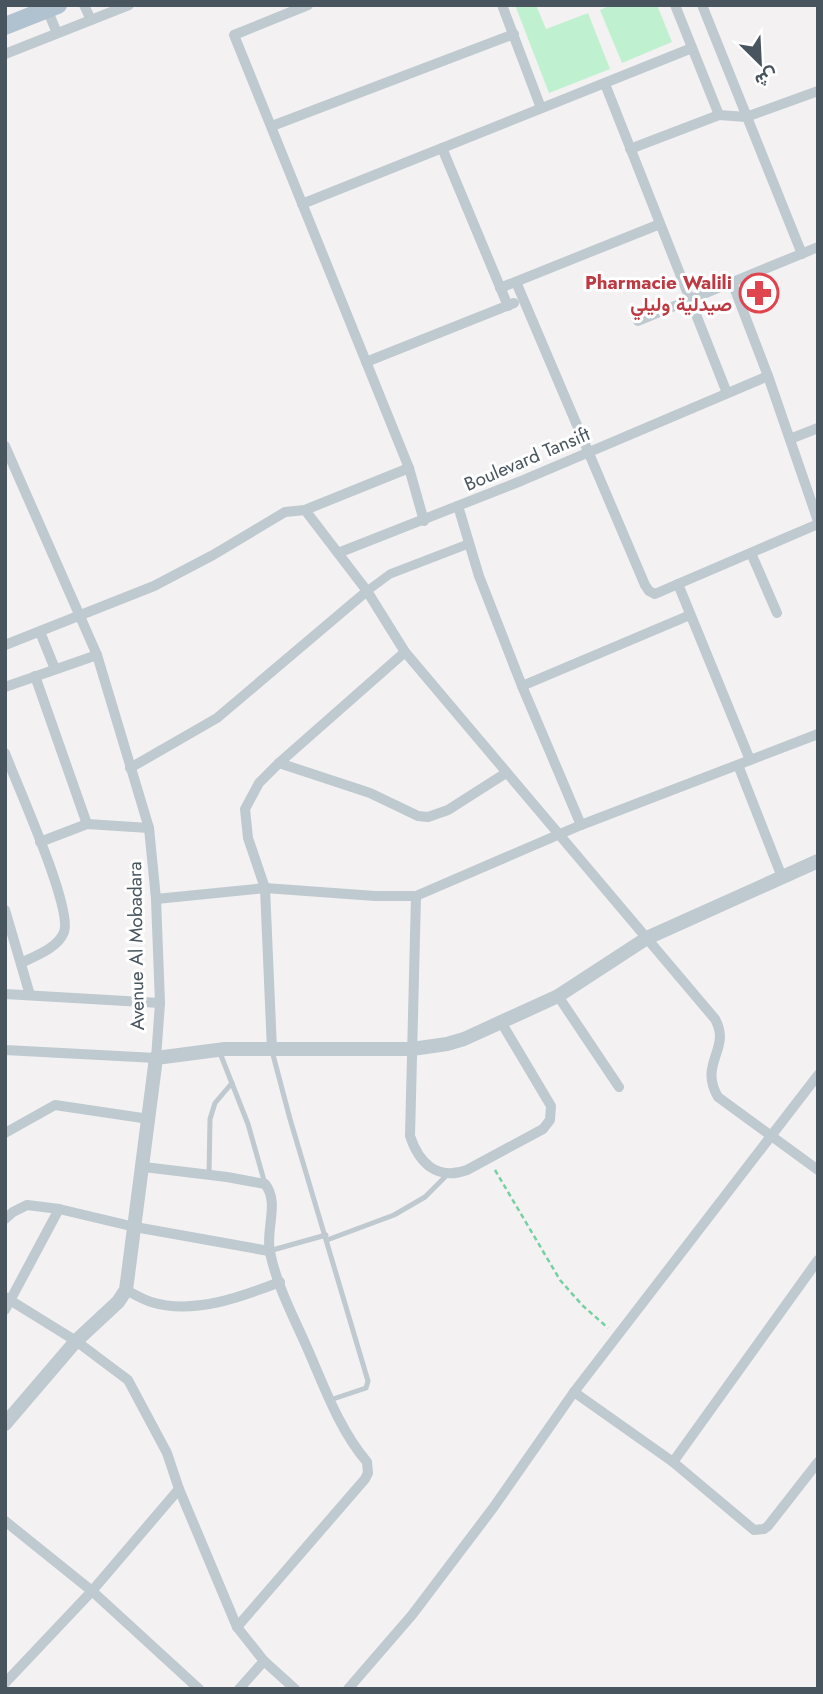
<svg xmlns="http://www.w3.org/2000/svg" width="823" height="1694" font-family="Jost,Vazirmatn,sans-serif">
<style>
.green{fill:#bff1d1}
.lines{fill:none;stroke-linecap:round;stroke-linejoin:round}
.path{stroke:#75d1a1;stroke-width:2.5;stroke-dasharray:5 3.5;stroke-linecap:butt}
.service{stroke:#bec9d0;stroke-width:5}
.pedestrian{stroke:#bec9d0;stroke-width:9}
.minor{stroke:#bec9d0;stroke-width:10}
.tertiary{stroke:#bec9d0;stroke-width:14}
.primary{stroke:#b0c1d0;stroke-width:18}
.labels{text-anchor:middle;dominant-baseline:central;stroke-width:6;stroke-linejoin:round;paint-order:stroke}
.health-label{font-size:19px;font-weight:bold;fill:#be3a42;stroke:#fff;text-anchor:end}
.street-label{font-size:19px;fill:#48555f;stroke:#fff}
</style>
<rect width="100%" height="100%" fill="#f3f1f1"/>
<g class="green">
<path d="M515 5H536L546 29 588 13 610 69 549 93Z"/>
<path d="M611 5H657L672 42 622 63 600 10Z"/>
</g>
<g class="lines">
<path class="path" d="M495 1170 560 1280 582 1305 608 1328"/>
<g class="service">
<path d="M272 1051 290 1119 368 1381 366 1388 330 1400"/>
<path d="M220 1053 248 1124 265 1184"/>
<path d="M209 1174 210 1119 215 1103 232 1083"/>
<path d="M327 1240 394 1215 425 1197 447 1175"/>
<path d="M269 1251 326 1235"/>
</g>
<path class="pedestrian" d="M367 591 390 574 468 544"/>
<g class="minor">
<path d="M84 5 91 20"/>
<path d="M308 5 234 35 409 468 424 521"/>
<path d="M502 5 541 108"/>
<path d="M675 5 719 115"/>
<path d="M702 5 802 254"/>
<path d="M47 9 57 33"/>
<path d="M5 54 129 5"/>
<path d="M605 84 727 393"/>
<path d="M272 126 514 34"/>
<path d="M442 148 508 306"/>
<path d="M630 149 719 115 746 117 818 91"/>
<path d="M302 204 692 48"/>
<path d="M516 282 645 585 649 591 655 594 678 584"/>
<path d="M732 282 768 376 818 521"/>
<path d="M500 288 660 224"/>
<path d="M638 321 818 247"/>
<path d="M366 362 514 303"/>
<path d="M790 439 818 428"/>
<path d="M5 446 97 655 149 828 156 899 160 1003 156 1058 5 1050"/>
<path d="M458 506 479 576 522 686 581 825"/>
<path d="M305 510 367 591 405 652 715 1019C732 1049 698 1063 718 1097L818 1170"/>
<path d="M338 553 521 481 768 376"/>
<path d="M751 553 777 613"/>
<path d="M40 632 55 669"/>
<path d="M5 645 154 586 213 555 285 512 305 510 409 468"/>
<path d="M35 676 87 824"/>
<path d="M522 686 690 615"/>
<path d="M5 687 97 655"/>
<path d="M5 753C16 783 73 908 64 932 58 948 35 956 21 963"/>
<path d="M750 760 678 584 818 524"/>
<path d="M279 763 370 793 418 816 428 817 448 810 506 773"/>
<path d="M738 765 782 877"/>
<path d="M130 768 217 718 367 591"/>
<path d="M40 842 87 824 149 828"/>
<path d="M416 896 410 1136C419 1163 437 1181 467 1170L543 1129 550 1120 551 1106 501 1022"/>
<path d="M156 899 265 888 375 896H416L581 825 818 734"/>
<path d="M5 910 30 995"/>
<path d="M5 994 160 1003"/>
<path d="M558 996 619 1087"/>
<path d="M272 1050 265 888 248 838 245 809 259 783 279 763 405 652"/>
<path d="M5 1133 55 1105 149 1119"/>
<path d="M144 1167 227 1177 265 1184C280 1202 265 1231 270 1252 276 1283 292 1314 305 1343 323 1383 338 1428 367 1462L368 1473 365 1479 237 1627"/>
<path d="M5 1219 13 1212 27 1205 59 1209 135 1227 269 1251"/>
<path d="M126 1290C134 1294 142 1299 151 1302 193 1315 241 1297 280 1282"/>
<path d="M5 1297 76 1341 128 1380 167 1453 179 1489 237 1627 264 1661 295 1689"/>
<path d="M5 1310 59 1209"/>
<path d="M574 1392 673 1462 754 1530 764 1529 768 1526 818 1462"/>
<path d="M673 1462 818 1260"/>
<path d="M5 1521 92 1591 199 1689"/>
<path d="M5 1683 92 1591 179 1489"/>
<path d="M239 1689 264 1661"/>
<path d="M348 1689 412 1615 493 1508 574 1392 818 1075"/>
</g>
<path class="tertiary" d="M5 1424 76 1341 118 1302 126 1290 156 1058 225 1049H412L447 1044 464 1039 558 996 647 938 818 861"/>
<path class="primary" d="M5 26 58 5"/>
</g>
<defs>
<symbol id="pharmacy-ring" viewBox="-11 -11 22 22"><circle r="9.5" fill="#fff" stroke="#e0444e" stroke-width="1.5"/><path d="M-2-6h4v4h4v4h-4v4h-4v-4h-4v-4h4Z" fill="#e0444e"/></symbol>
</defs>
<g fill-rule="evenodd">
<use href="#pharmacy-ring" x="737" y="271" width="44" height="44"/>
</g>
<g class="labels">
<g class="health-label">
<text x="732" y="282">Pharmacie Walili<tspan x="732" dy="22">صيدلية وليلي</tspan></text>
</g>
<g class="street-label">
<text transform="translate(527 459) rotate(-23)">Boulevard Tansift</text>
<text transform="translate(136 946) rotate(-91)">Avenue Al Mobadara</text>
</g>
</g>
<rect width="823" height="1694" fill="none" stroke="#48555f" stroke-width="14"/>
<g transform="translate(760 63) rotate(156)" stroke="#ffffff" stroke-width="5" paint-order="stroke">
<path d="M0-5L12 26L0 18L-12 26Z" fill="#48555f"/>
<text y="-10" font-size="19" font-weight="bold" text-anchor="middle" fill="#48555f">ش</text>
</g>
</svg>
